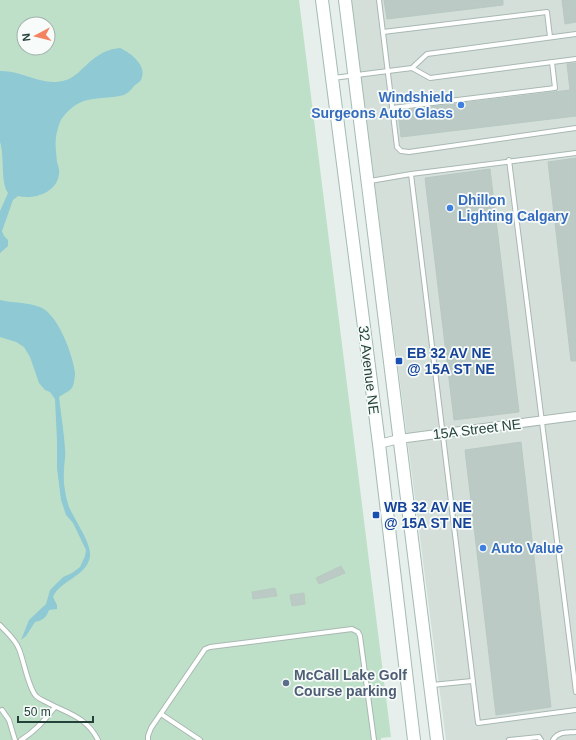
<svg xmlns="http://www.w3.org/2000/svg" width="576" height="740" font-family="Arial,sans-serif">
<style>
.built{fill:#d4dfda}
.green{fill:#bfe0c8;fill-rule:evenodd}
.water{fill:#8ec9d4}
.building{fill:#bbcac4;stroke:#b8c9c2}
.lines{fill:none;stroke-linecap:round;stroke-linejoin:round}
.service-casing{stroke:#a8b8b2;stroke-width:6}
.minor-casing{stroke:#a8b8b2;stroke-width:10}
.secondary-casing{stroke:#a4bbb3;stroke-width:14}
.service{stroke:#fff;stroke-width:4}
.minor{stroke:#fff;stroke-width:8}
.secondary{stroke:#fff;stroke-width:12}
.shop-dot{fill:#3f7fe0;stroke:#f7fbf9;stroke-width:1.5}
.transit-dot{fill:#1a4fb4;stroke:#f7fbf9;stroke-width:1.5}
.service-dot{fill:#5c6f8a;stroke:#f7fbf9;stroke-width:1.5}
.labels{text-anchor:middle;dominant-baseline:central;stroke-width:3.5;stroke-linejoin:round;paint-order:stroke}
.shop-label{font-size:14px;font-weight:bold;fill:#366cbe;stroke:#f7fbf9;text-anchor:start}
.transit-label{font-size:14px;font-weight:bold;fill:#164399;stroke:#f7fbf9;text-anchor:start}
.street-label{font-size:14px;fill:#24423a;stroke:#f7fbf9}
.service-label{font-size:14px;font-weight:bold;fill:#4e5e75;stroke:#f7fbf9;text-anchor:start}
</style>
<rect width="100%" height="100%" fill="#e6efeb"/>
<path class="built" d="M351 0H576V740H446Z"/>
<path class="green" d="M0 0H299L391 737 381 738V740H0ZM24 24H48V48H24Z"/>
<g class="water">
<path d="M120 48C131 53 148 66 141 80 140 82 136 84 134 86 131 90 129 92 124 95 99 101 82 93 63 117 60 120 59 125 58 128 54 140 56 150 57 162 58 166 60 170 59 174 57 193 33 200 18 196L13 200 2 231 4 236 8 240V246L0 253V211L8 193C0 181 5 158 0 142V71C23 70 43 88 66 80 71 79 75 75 79 72 93 59 101 50 120 48Z"/>
<path d="M0 300C13 303 27 302 40 307 58 314 73 355 75 373 75 377 74 382 73 386 70 392 64 393 59 397 61 415 64 432 65 449 66 457 64 463 64 471 63 481 65 494 68 504 73 519 92 542 90 557 86 577 60 580 53 597L57 605V609L49 610C46 618 43 620 35 622L26 636 21 640 29 620 46 604 50 590 63 577 72 573 80 567 85 556 86 550 73 523 66 515 61 500 57 468V441L55 399 50 392 45 390 39 383 30 357 24 347 16 342 0 337Z"/>
</g>
<g class="building">
<path d="M384 0H503V5L387 19Z"/>
<path d="M562 0H576V22L565 24Z"/>
<path d="M576 63V116L401 137 398 111 570 90 567 64Z"/>
<path d="M576 158V361H571L548 162Z"/>
<path d="M490 169 519 412 454 420 425 178Z"/>
<path d="M521 442 551 707 496 715 465 450Z"/>
<path d="M341 566 345 573 319 584 316 578Z"/>
<path d="M275 588 277 596 253 599 252 592Z"/>
<path d="M304 593 305 604 292 606 290 595Z"/>
</g>
<g class="lines">
<defs>
<g id="service">
<path d="M379 0 397 147 401 151 409 152 576 128"/>
<path d="M383 32 547 12 550 37"/>
<path d="M412 68 427 54 576 34"/>
<path d="M333 78 412 68 430 78 576 59"/>
<path d="M392 108 555 88 552 62"/>
<path d="M509 160 576 692"/>
<path d="M411 174 576 153"/>
<path d="M370 181 411 174 478 723 576 710"/>
<path d="M0 625C7 633 15 639 19 649 24 661 28 687 36 696 40 700 45 701 50 704 70 714 87 718 98 740"/>
<path d="M432 685 472 681"/>
<path d="M2 710 9 720 15 740"/>
<path d="M161 714 200 740"/>
<path d="M21 740C34 732 46 719 55 707"/>
<path d="M148 740V736L151 728 205 649 210 647 352 629 358 632 360 636 374 740"/>
<path d="M509 740 539 737 541 740"/>
<path d="M553 740C558 731 567 733 576 732"/>
</g>
<path id="minor" d="M379 444 399 439 576 416"/>
<g id="secondary">
<path d="M322 0 379 444 414 740"/>
<path d="M345 0 437 740"/>
</g>
</defs>
<use href="#service" class="service-casing"/>
<use href="#minor" class="minor-casing"/>
<use href="#secondary" class="secondary-casing"/>
<use href="#service" class="service"/>
<use href="#minor" class="minor"/>
<use href="#secondary" class="secondary"/>
</g>
<g class="shop-dot">
<circle cx="461" cy="105" r="4"/>
<circle cx="450" cy="208" r="4"/>
<circle cx="483" cy="548" r="4"/>
</g>
<g class="transit-dot">
<rect x="395" y="357" width="8" height="8" rx="2"/>
<rect x="372" y="511" width="8" height="8" rx="2"/>
</g>
<circle class="service-dot" cx="286" cy="683" r="4"/>
<g class="labels">
<g class="shop-label">
<text x="453" y="97" text-anchor="end">Windshield<tspan x="453" dy="16">Surgeons Auto Glass</tspan></text>
<text x="458" y="200">Dhillon<tspan x="458" dy="16">Lighting Calgary</tspan></text>
<text x="491" y="548">Auto Value</text>
</g>
<g class="transit-label">
<text x="407" y="353">EB 32 AV NE<tspan x="407" dy="16">@ 15A ST NE</tspan></text>
<text x="384" y="507">WB 32 AV NE<tspan x="384" dy="16">@ 15A ST NE</tspan></text>
</g>
<g class="street-label">
<text transform="translate(369 370) rotate(83)">32 Avenue NE</text>
<text transform="translate(477 429) rotate(-7)">15A Street NE</text>
</g>
<g class="service-label">
<text x="294" y="675">McCall Lake Golf<tspan x="294" dy="16">Course parking</tspan></text>
</g>
</g>
<g transform="translate(36 36) rotate(263)"><circle r="19" fill="#f7fbf9" stroke="#a3b1ad"/>
<path d="M0-3L7 15L0 10L-7 15Z" fill="#f4845f"/>
<text y="-6" font-size="11" font-weight="bold" text-anchor="middle" fill="#24423a">N</text>
</g>
<path d="M18 716v6h75v-6" fill="none" stroke="#24423a" stroke-width="2"/>
<text x="24" y="716" font-size="12" fill="#24423a" stroke="#f7fbf9" stroke-width="3" paint-order="stroke">50 m</text>
</svg>
